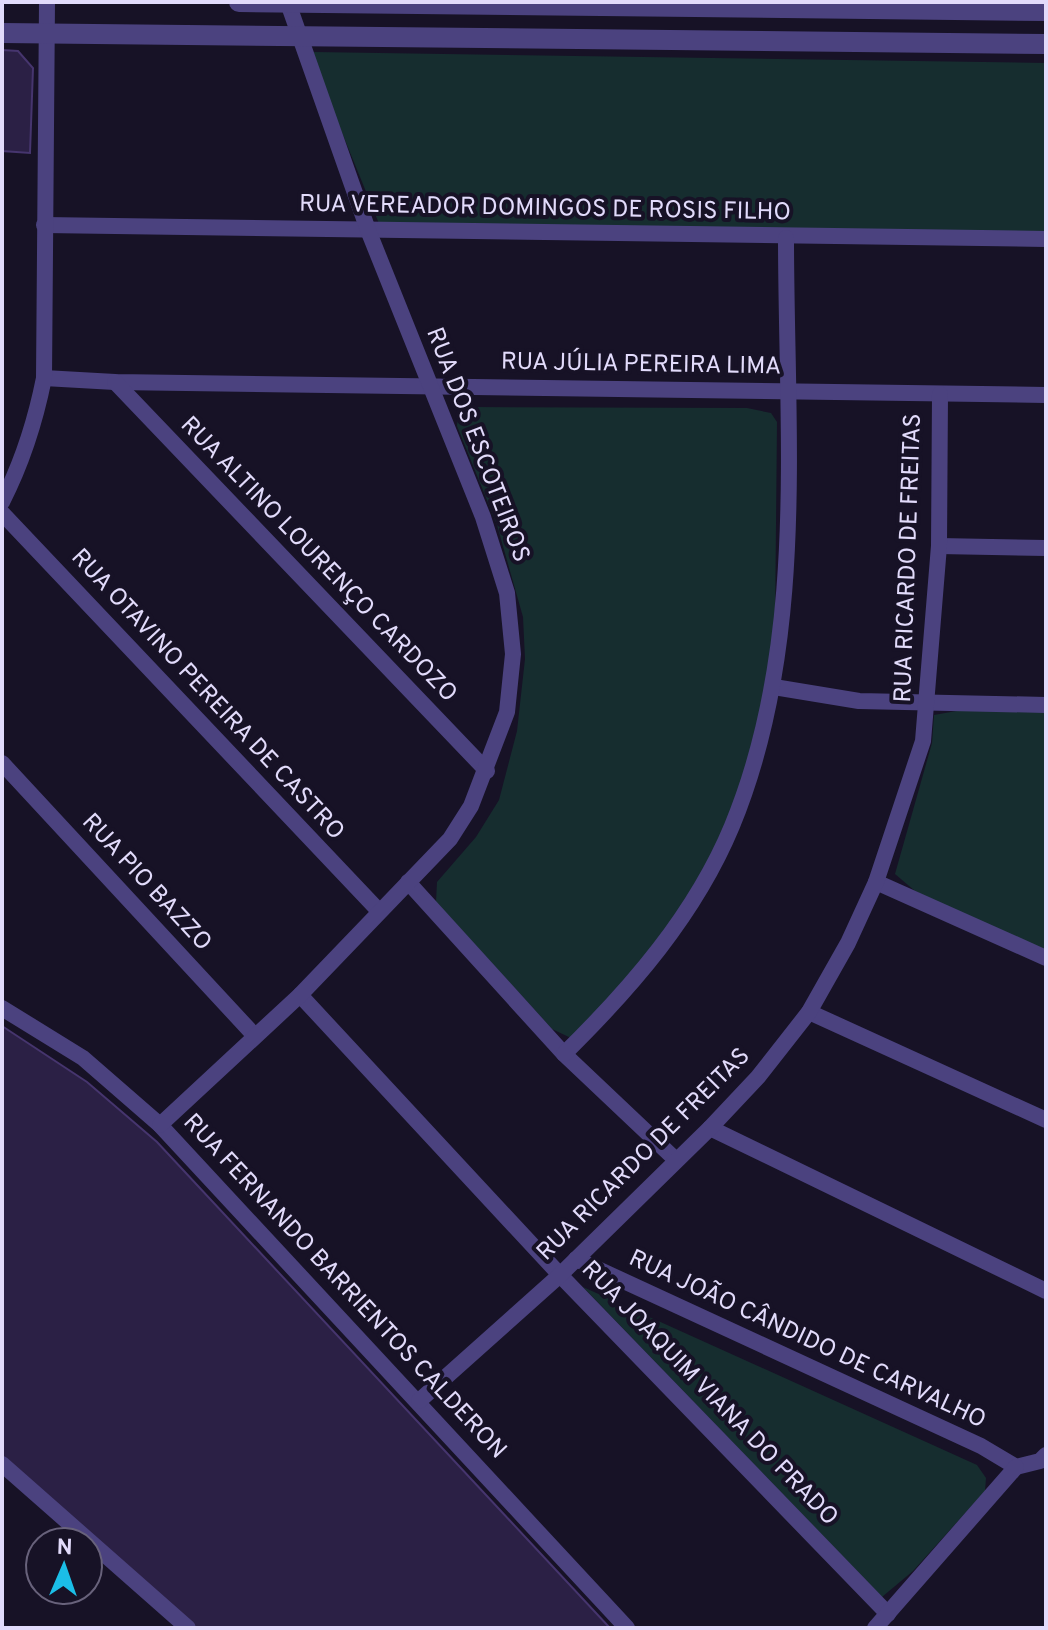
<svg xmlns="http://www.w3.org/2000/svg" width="1048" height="1630" font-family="Overpass,sans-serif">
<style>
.green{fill:#162d2f}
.building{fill:#2b2045;stroke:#46356e;stroke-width:2}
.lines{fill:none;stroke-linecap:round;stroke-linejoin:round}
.minor{stroke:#4b427f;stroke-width:16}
.tertiary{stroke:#4b427f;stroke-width:20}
.labels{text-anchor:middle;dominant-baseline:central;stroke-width:8;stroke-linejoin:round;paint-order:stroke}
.street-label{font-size:24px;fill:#e2dbfb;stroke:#171226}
</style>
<rect width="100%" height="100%" fill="#171226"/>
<g class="green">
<path d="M314 52 1046 63V245L382 231 310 54Z"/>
<path d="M471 407 747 408 771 413 777 422 775 627 768 687 729 826 654 956 571 1038 552 1029 436 902 437 882 476 837 499 800 517 731 525 659 523 617 497 525 457 426 458 414Z"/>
<path d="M962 710 1046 711V955L915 891 895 874 932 743 934 715Z"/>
<path d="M583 1287 977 1465 986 1478 985 1491 913 1571 882 1597Z"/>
</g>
<g class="building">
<path d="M2 50 18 51 33 68 30 153 2 151Z"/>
<path d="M2 1026 87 1082 157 1142 610 1628H193L2 1460Z"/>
</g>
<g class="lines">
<g class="minor">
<path d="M44 225 1046 239"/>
<path d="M44 378 115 382 1046 395"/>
<path d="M115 382 487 771"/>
<path d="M2 502C23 461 35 423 44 378L47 2"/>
<path d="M2 513 378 910"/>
<path d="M939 546 1046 548"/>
<path d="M774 687 859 701 1046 705"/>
<path d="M2 763 255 1036"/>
<path d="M408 882 564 1054 676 1160"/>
<path d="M876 882 1046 958"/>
<path d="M300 995 560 1275 888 1614"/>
<path d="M2 1008 83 1058 160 1125 627 1628"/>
<path d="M809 1012 1046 1120"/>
<path d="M564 1054C631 988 695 915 732 826 808 642 786 433 786 238"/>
<path d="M160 1125 300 995 450 839 471 806 507 712 513 654 507 593 483 517 368 230 288 3"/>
<path d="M710 1128 1046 1291"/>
<path d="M576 1259 981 1446 1016 1467"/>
<path d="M419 1401 560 1275 710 1128 758 1077 809 1012 848 943 876 882 923 741 939 546 940 394"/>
<path d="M2 1464 188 1628"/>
<path d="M1016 1467 1040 1461 1046 1455"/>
<path d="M875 1628 1016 1467"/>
</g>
<g class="tertiary">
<path d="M239 2 1046 11"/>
<path d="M2 33 1046 44"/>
</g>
</g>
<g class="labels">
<g class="street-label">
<text transform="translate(545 209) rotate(1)">RUA VEREADOR DOMINGOS DE ROSIS FILHO</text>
<text transform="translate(641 365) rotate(1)">RUA JÚLIA PEREIRA LIMA</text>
<text transform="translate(477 445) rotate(69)">RUA DOS ESCOTEIROS</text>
<text transform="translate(909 558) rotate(-88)">RUA RICARDO DE FREITAS</text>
<text transform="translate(318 560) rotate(46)">RUA ALTINO LOURENÇO CARDOZO</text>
<text transform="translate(207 695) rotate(47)">RUA OTAVINO PEREIRA DE CASTRO</text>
<text transform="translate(146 883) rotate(47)">RUA PIO BAZZO</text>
<text transform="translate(644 1155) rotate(-45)">RUA RICARDO DE FREITAS</text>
<text transform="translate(344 1287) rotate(47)">RUA FERNANDO BARRIENTOS CALDERON</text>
<text transform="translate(807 1340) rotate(25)">RUA JOÃO CÂNDIDO DE CARVALHO</text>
<text transform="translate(709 1394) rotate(46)">RUA JOAQUIM VIANA DO PRADO</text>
</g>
</g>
<rect width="1048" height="1630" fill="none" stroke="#e2dbfb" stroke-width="8"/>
<g transform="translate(64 1566) rotate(2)"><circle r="38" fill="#171226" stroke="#68627b" stroke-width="2"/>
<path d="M0-6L14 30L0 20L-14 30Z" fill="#1bbee7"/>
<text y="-12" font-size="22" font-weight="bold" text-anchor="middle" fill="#e2dbfb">N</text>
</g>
</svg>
